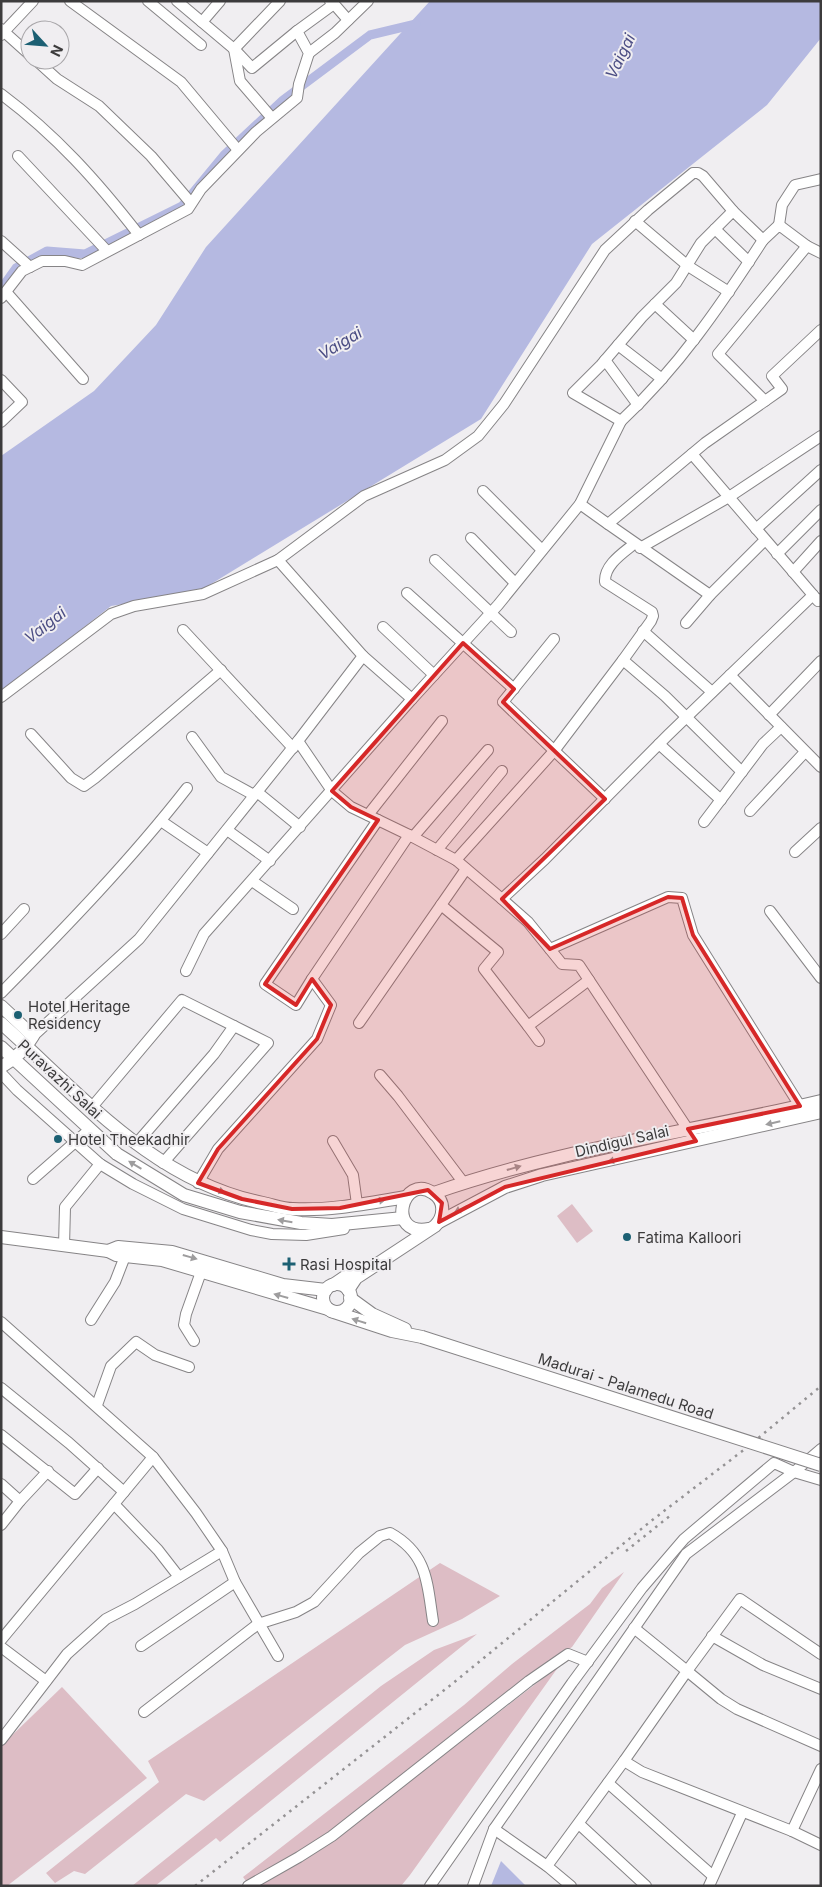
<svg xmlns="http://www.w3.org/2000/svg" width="822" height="1887" font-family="Inter,sans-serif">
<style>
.green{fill:#ddbdc5}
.water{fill:#b5b9e1}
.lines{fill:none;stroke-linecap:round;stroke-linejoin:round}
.canal{stroke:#b5b9e1;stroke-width:9}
.minor-casing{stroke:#868486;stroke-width:12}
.major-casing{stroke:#868486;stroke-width:14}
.minor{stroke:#fff;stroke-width:10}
.major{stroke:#fff;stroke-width:12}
.rail{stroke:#949294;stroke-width:2.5;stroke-dasharray:2.5 5;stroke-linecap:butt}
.major-bridge-casing{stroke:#868486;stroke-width:14;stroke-linecap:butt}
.major-bridge{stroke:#fff;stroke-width:12}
.oneway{fill:#9e9d9e}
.marked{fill:#d62828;fill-opacity:0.2;stroke:#d62828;stroke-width:4;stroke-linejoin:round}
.poi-dot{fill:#1c6073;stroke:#f0eef1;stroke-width:2}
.labels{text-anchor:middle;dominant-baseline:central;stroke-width:4;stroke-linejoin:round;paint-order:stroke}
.poi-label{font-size:15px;fill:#3c3b3c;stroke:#f0eef1;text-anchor:start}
.street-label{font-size:15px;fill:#3c3b3c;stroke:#f0eef1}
.water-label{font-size:16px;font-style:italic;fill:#4c4e84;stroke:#f0eef1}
</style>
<rect width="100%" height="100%" fill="#f0eef1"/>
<g class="green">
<path d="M572 1204 593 1231 577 1243 557 1216Z"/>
<path d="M440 1563 500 1596 462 1619 405 1645 204 1801 186 1794 85 1874 74 1871 55 1883 46 1873 159 1782 148 1761Z"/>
<path d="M624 1572 572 1647 522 1680 330 1831 294 1855 246 1881 243 1877 464 1705 512 1664 590 1604 602 1588Z"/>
<path d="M477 1634 220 1842 216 1838 155 1886H132L381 1686 434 1650Z"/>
<path d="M559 1666 410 1875 401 1886H253L324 1847Z"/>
<path d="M62 1687 147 1778 7 1886H1V1746Z"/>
</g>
<g class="water">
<path d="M430 1H821V38L767 105 592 244 481 419 198 592 111 606 1 692V456L94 391 156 325 206 247Z"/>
<path d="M501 1861 526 1886H491Z"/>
</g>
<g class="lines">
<path class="canal" d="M1 289 16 268 47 251 85 254 182 206 224 155 283 100 370 35 416 24"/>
<defs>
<g id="minor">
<path d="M70 1 181 82 238 150"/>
<path d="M148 1 201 45"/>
<path d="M177 1 234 49 252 68 297 31"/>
<path d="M334 4 348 20"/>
<path d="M202 22 220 1"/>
<path d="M1 29 30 55"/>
<path d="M1 35 33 1"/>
<path d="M309 53 335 33 368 1"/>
<path d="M36 60 57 79 99 106 151 156 191 203"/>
<path d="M1 94C56 135 97 181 139 235"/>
<path d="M271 117 240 81 234 49 280 1"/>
<path d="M18 156 107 251"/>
<path d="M635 221 688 266 729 292"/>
<path d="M779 225 782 205 795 185 821 179"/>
<path d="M715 229 749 262"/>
<path d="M1 241 30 267"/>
<path d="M7 293 83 379"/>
<path d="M1 298 22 271 42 261H65L82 265 188 209 201 189 256 132 297 98 299 84 309 53 297 31 334 4 330 1"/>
<path d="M655 304 694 340"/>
<path d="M618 345 662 379"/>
<path d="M605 360 638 405"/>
<path d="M1 380 22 402 1 422"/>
<path d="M765 401 718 354 807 246"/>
<path d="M621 421C678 368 721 305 763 240"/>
<path d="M692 454 813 595"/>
<path d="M483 491 542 550"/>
<path d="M580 504 608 524 705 443 782 389 772 376 821 330"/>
<path d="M608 524 710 595"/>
<path d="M756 529 821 470"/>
<path d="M471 538 515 583"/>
<path d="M634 544C623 553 604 565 605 582L652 612 653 616 651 621 623 660 665 696 742 772"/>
<path d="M640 548 729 497 821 436"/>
<path d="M777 554 821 510"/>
<path d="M435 560 511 632"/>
<path d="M793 572 821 541"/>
<path d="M407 593 514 689"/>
<path d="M686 623 710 595 765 540"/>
<path d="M383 627 434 675"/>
<path d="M183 630 293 748"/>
<path d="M643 631 712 692"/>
<path d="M554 639 503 702 605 799"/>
<path d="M363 656 278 560 364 496 445 460 478 436 504 404 605 250 648 210 693 173H698L703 176 733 211"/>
<path d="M730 675 821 767"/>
<path d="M1 697 111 614 134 606 203 594 278 560"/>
<path d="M769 715 821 661"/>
<path d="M31 734 71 778 84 786 95 778 221 670"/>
<path d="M192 737 221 777 254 795"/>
<path d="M298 741 332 791 351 807 409 835"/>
<path d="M659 744 721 800"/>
<path d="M257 792 300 827"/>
<path d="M750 811 805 752"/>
<path d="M368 815 442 721"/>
<path d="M161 821 208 853"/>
<path d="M704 822 763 744 781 727"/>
<path d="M227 830 270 861"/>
<path d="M413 837 488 750"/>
<path d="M437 850 502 771"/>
<path d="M795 852 821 828"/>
<path d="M456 860 554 751 623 660"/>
<path d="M252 881 293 909"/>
<path d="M502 899 528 922 562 964 579 965 691 1134"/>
<path d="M441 905 498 952 484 969 528 1026"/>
<path d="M770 911 821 978"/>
<path d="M1 934 24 909"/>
<path d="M550 949 668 897 682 898 693 935 800 1106"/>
<path d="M186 971 204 934 412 699"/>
<path d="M312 979 296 1005 265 984 378 820"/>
<path d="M1 993C66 927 130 861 187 788"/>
<path d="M359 1023 466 869"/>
<path d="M33 1036 139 939 298 741 363 656 412 699 498 605 580 504 621 421 573 393 601 365 642 317 676 283 701 243 733 211 763 240 779 225 807 246 821 253"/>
<path d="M539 1041 528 1026 589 980"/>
<path d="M1 1073 17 1090 100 1164 133 1184 183 1209 251 1230 272 1234 306 1235 344 1229"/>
<path d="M380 1075 398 1096 463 1182"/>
<path d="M92 1107 182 1000 268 1043 163 1163"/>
<path d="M333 1141 353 1175 357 1204"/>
<path d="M136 1144 214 1054 234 1026"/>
<path d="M33 1179 90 1129"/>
<path d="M198 1183 218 1149 317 1039 331 1005 312 979 409 835 456 860 502 899 545 859 668 735 813 595 818 601 821 599"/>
<path d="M64 1246 65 1207 100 1164"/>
<path d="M91 1320 115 1282 127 1251"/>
<path d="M1 1322 153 1457 196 1513 222 1551 235 1582 278 1656"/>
<path d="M194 1341 184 1325 186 1314 201 1272"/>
<path d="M1 1388 69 1443 124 1492"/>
<path d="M97 1405 111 1366 136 1342 155 1355 189 1367"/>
<path d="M1 1435 75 1494 98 1468"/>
<path d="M1 1484 20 1501"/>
<path d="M114 1504 158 1550 179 1577"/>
<path d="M1 1525 20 1501 48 1471"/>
<path d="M634 1628 687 1671 624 1761 642 1772 792 1831 821 1845"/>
<path d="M712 1636 763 1665 821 1689"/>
<path d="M1 1640 153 1457"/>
<path d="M141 1646 235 1582"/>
<path d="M1 1647 46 1681"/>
<path d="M821 1654 740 1599 687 1671 721 1699 737 1709 821 1746"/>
<path d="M144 1712 258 1624 296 1612 314 1602 359 1553 380 1536 390 1533C428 1554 427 1583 433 1621"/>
<path d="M1 1740 67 1654 106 1619 135 1604 222 1551"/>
<path d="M608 1783 713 1876"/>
<path d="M579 1824 646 1886"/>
<path d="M494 1829 547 1866"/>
<path d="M792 1831 821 1769"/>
<path d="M248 1886 299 1857 332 1836 529 1681 568 1654 588 1662"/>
<path d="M430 1886 572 1683 642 1588 684 1539 774 1463 794 1472 821 1480"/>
<path d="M473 1886 494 1829 686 1554 794 1472 821 1449"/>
<path d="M571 1886 547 1866 624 1761"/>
<path d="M709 1886 742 1813"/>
</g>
<g id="major">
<path d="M1 1006 33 1036C25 1050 15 1059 1 1067"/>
<path d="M1 1023C81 1094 153 1181 263 1203 273 1205 283 1209 293 1209 331 1211 369 1203 406 1197"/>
<path d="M1 1047 117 1154 184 1195 240 1212 301 1223 332 1225 403 1218"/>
<path d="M434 1193C559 1149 692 1132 821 1101"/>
<path d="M439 1222 505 1187 542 1175 821 1112"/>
<path d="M1 1237 108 1251 116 1255 162 1260 328 1309"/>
<path d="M108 1251 118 1247 172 1252 283 1285 326 1290"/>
<circle cx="337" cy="1298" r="14"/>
<path d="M333 1285 358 1268"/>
<path d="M348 1290 356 1278 435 1226C444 1217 446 1201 433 1193 402 1172 385 1237 429 1229"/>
<path d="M350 1298 372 1314 405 1329"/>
<path d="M331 1311 392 1331 422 1337"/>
</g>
</defs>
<use href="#minor" class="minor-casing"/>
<use href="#major" class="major-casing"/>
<use href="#minor" class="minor"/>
<use href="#major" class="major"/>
<g class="rail">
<path d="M626 1551 671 1515"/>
<path d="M195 1886 452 1684 651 1521 745 1449 821 1386"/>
</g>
<defs>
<path id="major-bridge" d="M422 1337 821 1465"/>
</defs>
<use href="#major-bridge" class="major-bridge-casing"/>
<use href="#major-bridge" class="major-bridge"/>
</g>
<defs><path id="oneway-solid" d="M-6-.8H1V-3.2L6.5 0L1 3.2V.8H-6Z" transform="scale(1.25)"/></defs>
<g class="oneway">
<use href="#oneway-solid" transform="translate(773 1123) rotate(167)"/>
<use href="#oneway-solid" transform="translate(615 1160) rotate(167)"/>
<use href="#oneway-solid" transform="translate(135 1165) rotate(-149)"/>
<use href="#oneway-solid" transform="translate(514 1168) rotate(-16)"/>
<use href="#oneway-solid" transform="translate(218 1190) rotate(20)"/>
<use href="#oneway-solid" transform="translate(378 1201) rotate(-9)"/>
<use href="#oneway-solid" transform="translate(461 1209) rotate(153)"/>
<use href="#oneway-solid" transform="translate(285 1221) rotate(-170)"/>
<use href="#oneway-solid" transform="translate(190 1257) rotate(16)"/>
<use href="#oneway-solid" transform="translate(281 1296) rotate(-164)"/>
<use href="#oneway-solid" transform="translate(359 1321) rotate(-163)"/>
</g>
<path class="marked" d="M463 643 514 689 503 702 605 799 502 899 550 949 668 897 682 898 693 935 800 1106 688 1129 696 1141 505 1187 439 1222 442 1203 428 1190 340 1208 292 1209 242 1199 198 1183 218 1149 317 1039 331 1005 312 979 296 1005 265 984 378 820 351 807 332 791Z"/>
<g class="poi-dot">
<circle cx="18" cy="1015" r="5"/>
<circle cx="58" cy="1139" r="5"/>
<circle cx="627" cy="1237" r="5"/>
<path d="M286.5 1256.5h5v5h5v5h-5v5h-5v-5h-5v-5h5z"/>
</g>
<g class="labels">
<g class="poi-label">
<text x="28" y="1006">Hotel Heritage<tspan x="28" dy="17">Residency</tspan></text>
<text x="68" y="1139">Hotel Theekadhir</text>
<text x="637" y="1237">Fatima Kalloori</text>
<text x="300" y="1264">Rasi Hospital</text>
</g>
<g class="street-label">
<text transform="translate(60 1079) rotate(43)">Puravazhi Salai</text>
<text transform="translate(622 1141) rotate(-13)">Dindigul Salai</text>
<text transform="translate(626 1386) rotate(18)">Madurai - Palamedu Road</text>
</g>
<g class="water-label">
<text transform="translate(620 56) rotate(-64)">Vaigai</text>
<text transform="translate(340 343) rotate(-31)">Vaigai</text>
<text transform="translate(45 625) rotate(-38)">Vaigai</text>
</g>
</g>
<rect width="822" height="1887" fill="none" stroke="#3c3b3c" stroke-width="5"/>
<g transform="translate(45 45) rotate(116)"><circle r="24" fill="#f0eef1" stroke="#a8a6a9"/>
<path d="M0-4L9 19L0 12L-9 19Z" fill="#1c6073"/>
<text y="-8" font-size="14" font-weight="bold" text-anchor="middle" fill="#3c3b3c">N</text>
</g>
</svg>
